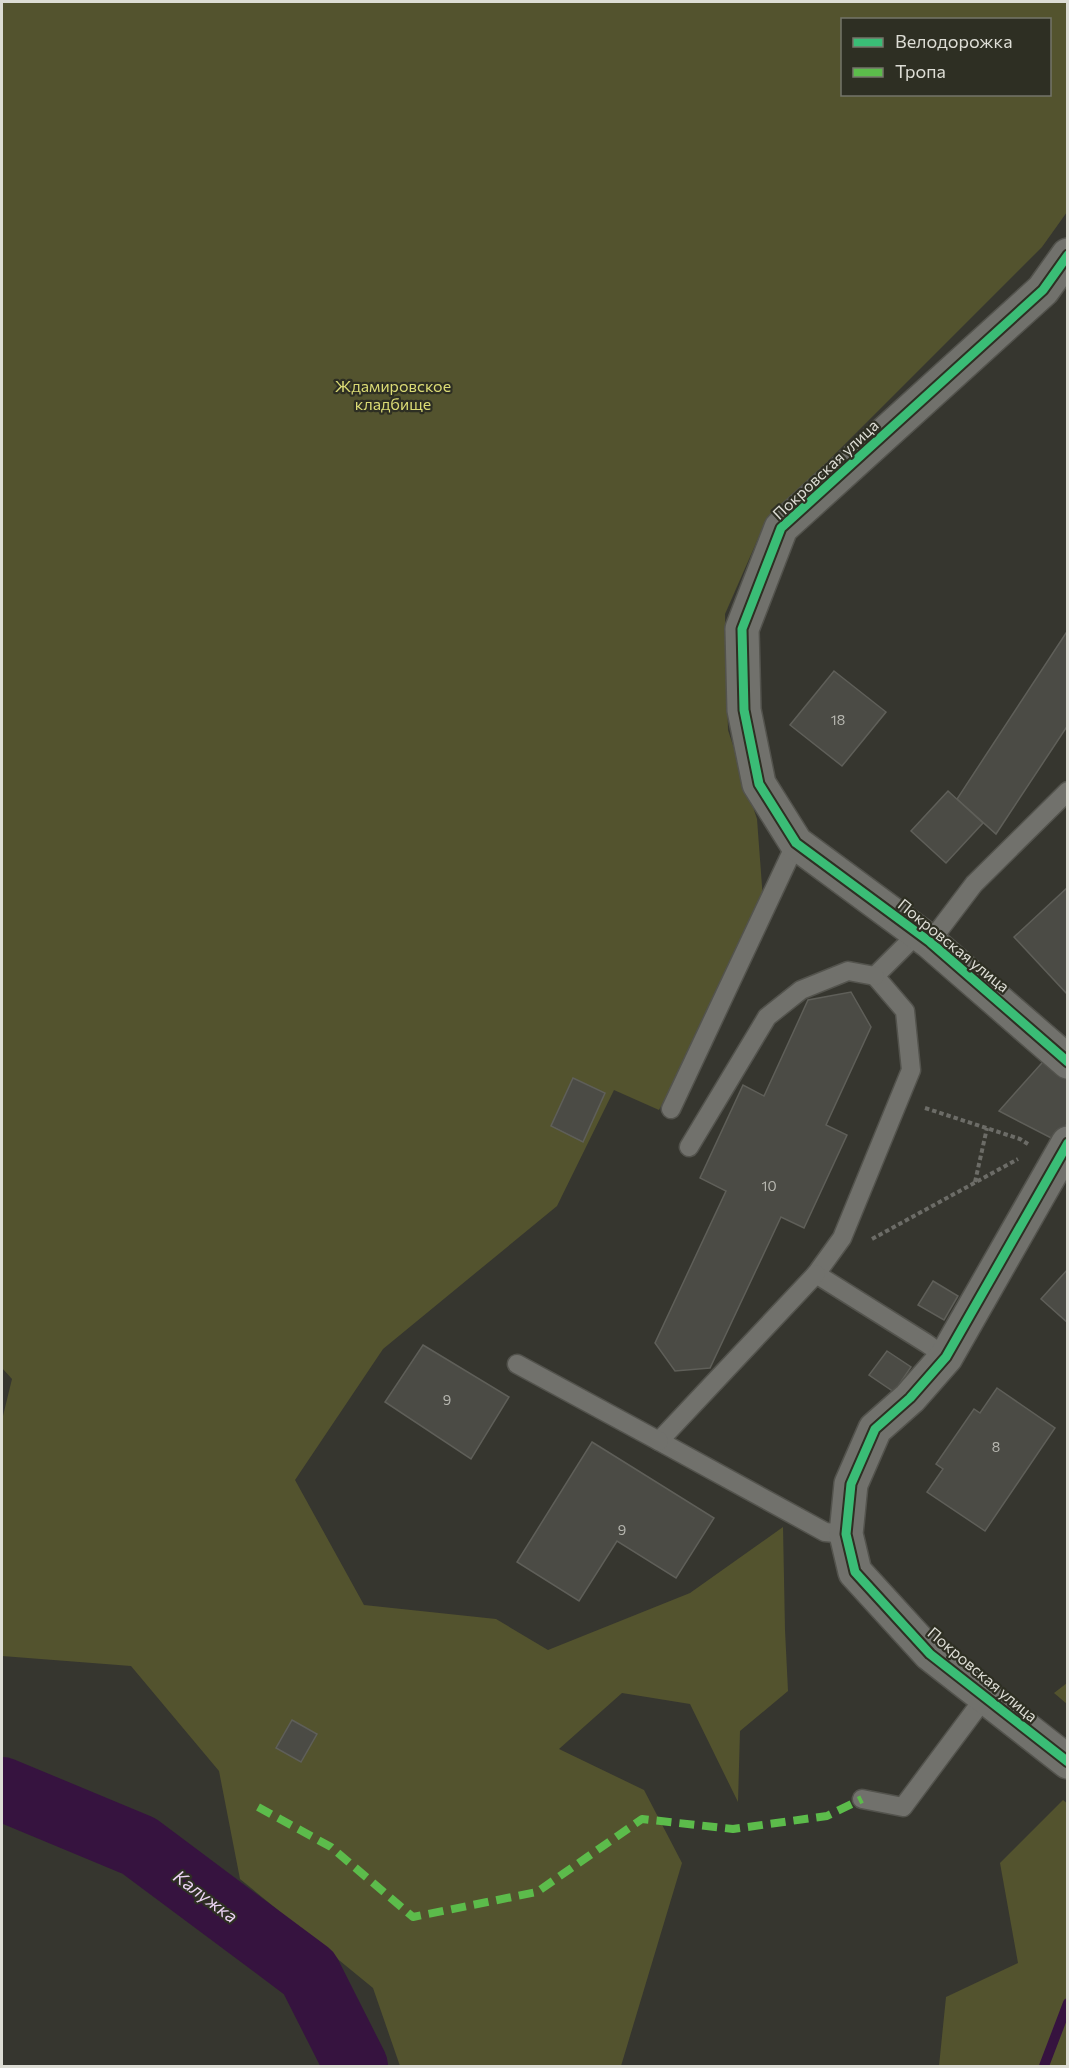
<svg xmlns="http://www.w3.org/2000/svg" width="1069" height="2068" font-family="Commissioner,sans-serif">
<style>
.green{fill:#53532e;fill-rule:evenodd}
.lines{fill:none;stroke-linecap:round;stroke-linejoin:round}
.stream{stroke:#36133f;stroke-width:10}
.river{stroke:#36133f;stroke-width:64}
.building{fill:#4b4b45;stroke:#5f5f59;stroke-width:1.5}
.service-casing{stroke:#53534d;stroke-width:21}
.tertiary-casing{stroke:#53534d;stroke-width:36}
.path{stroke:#6c6c67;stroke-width:4;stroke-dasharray:4.5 3;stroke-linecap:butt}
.service{stroke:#71716c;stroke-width:18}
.tertiary{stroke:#71716c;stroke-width:33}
.quiet{stroke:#5cbc4b;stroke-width:8;stroke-dasharray:15 8;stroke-linecap:butt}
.cycleway-casing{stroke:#2e2f23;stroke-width:13}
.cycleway{stroke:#3abd76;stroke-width:9}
.labels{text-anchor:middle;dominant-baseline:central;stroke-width:4.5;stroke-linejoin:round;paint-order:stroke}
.number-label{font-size:14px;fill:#b8b8b1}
.park-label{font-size:16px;fill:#dbdb75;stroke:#2e2f23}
.street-label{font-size:16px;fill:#ddddd5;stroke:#2e2f23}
.water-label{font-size:18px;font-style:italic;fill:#edd5f5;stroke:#2e2f23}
</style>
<rect width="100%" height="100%" fill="#36362f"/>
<g class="green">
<path d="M2 2H1067V212L1042 247 831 458 760 534 725 614 728 730 757 819 764 913 659 1110 614 1090 557 1206 383 1349 295 1480 364 1605 496 1619 548 1650 690 1593 783 1527 785 1630 788 1691 740 1731 738 1802 690 1704 622 1693 559 1749 644 1790 682 1863 621 2066H400L373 1988 240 1879 219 1771 131 1666 2 1656V1420L12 1379 2 1368ZM842 20H1050V94H842Z"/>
<path d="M1067 1683V1704L1054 1693Z"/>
<path d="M1063 1800 1068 1804 1067 2066H939L946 1997 1018 1963 1000 1863Z"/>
</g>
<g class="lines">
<path class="stream" d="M1044 2066 1068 2003"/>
<path class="river" d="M2 1789 139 1846 309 1973 356 2066"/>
</g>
<g class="building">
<path d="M1068 630V725L996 834 957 799Z"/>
<path d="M834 671 886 712 842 766 790 725Z"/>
<path d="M948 791 983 823 946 863 911 831Z"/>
<path d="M1068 887V995L1014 937Z"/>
<path d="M851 992 871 1027 826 1125 847 1135 804 1228 781 1217 710 1368 675 1371 655 1343 726 1191 700 1178 743 1085 764 1096 808 1000Z"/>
<path d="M1049 1055 1068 1073V1122L1057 1141 999 1111Z"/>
<path d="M573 1078 605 1093 583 1142 551 1126Z"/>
<path d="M1068 1269V1323L1041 1299Z"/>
<path d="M933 1281 958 1296 944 1320 918 1305Z"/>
<path d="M423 1345 509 1397 471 1459 385 1402Z"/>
<path d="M887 1351 911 1367 894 1392 869 1375Z"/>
<path d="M997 1388 1055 1428 985 1531 927 1492 943 1469 936 1464 974 1409 980 1413Z"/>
<path d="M592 1442 714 1518 676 1578 617 1541 579 1601 517 1562Z"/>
<path d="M292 1720 317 1734 301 1762 276 1748Z"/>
</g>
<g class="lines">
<defs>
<g id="service">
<path d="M914 930 907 944 875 976 905 1011 911 1070 842 1238 816 1274 926 1343 946 1357"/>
<path d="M930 942 974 884 1068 791"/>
<path d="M671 1109 796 843"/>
<path d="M689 1147 767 1017 801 990 848 971 875 976"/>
<path d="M816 1274 659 1441 825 1532 846 1534"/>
<path d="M517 1364 659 1441"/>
<path d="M862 1799 903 1807 985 1697"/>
</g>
<g id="tertiary">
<path d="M1068 255 1043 290 781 528 742 629 744 710 759 784 796 843 930 942 1068 1062"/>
<path d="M1068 1143 946 1357 910 1398 875 1429 851 1484 846 1534 855 1572 930 1654 1068 1762"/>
</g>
</defs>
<use href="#service" class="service-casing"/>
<use href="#tertiary" class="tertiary-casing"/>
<g class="path">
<path d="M925 1108 1020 1139 1028 1144"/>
<path d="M975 1182 987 1128"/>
<path d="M872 1239 1018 1159"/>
</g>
<use href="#service" class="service"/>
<use href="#tertiary" class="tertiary"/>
<path class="quiet" d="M258 1807 331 1847 413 1917 537 1892 642 1819 733 1829 827 1816 862 1799"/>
<defs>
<g id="cycleway">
<path d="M1068 255 1043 290 781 528 742 629 744 710 759 784 796 843 930 942 1068 1062"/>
<path d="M1068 1143 946 1357 910 1398 875 1429 851 1484 846 1534 855 1572 930 1654 1068 1762"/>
</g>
</defs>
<use href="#cycleway" class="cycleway-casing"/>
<use href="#cycleway" class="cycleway"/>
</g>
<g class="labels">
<g class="number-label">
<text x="838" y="719">18</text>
<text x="769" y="1185">10</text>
<text x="447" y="1399">9</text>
<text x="996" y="1446">8</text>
<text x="622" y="1529">9</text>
</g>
<g class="park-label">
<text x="393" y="385">Ждамировское<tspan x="393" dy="18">кладбище</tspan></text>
</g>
<g class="street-label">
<text transform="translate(825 469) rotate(-43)">Покровская улица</text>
<text transform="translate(954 945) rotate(39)">Покровская улица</text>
<text transform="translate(983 1674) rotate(40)">Покровская улица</text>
</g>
<g class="water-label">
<text transform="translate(206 1896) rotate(37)">Калужка</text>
</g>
</g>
<rect width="1069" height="2068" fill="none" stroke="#ddddd5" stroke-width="6"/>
<rect x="841" y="18" width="210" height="78" fill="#2e2f23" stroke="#74756a" stroke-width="1.5"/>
<rect x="853" y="38" width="30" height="9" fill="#3abd76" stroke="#74756a" stroke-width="1.5"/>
<text x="895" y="48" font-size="18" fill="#ddddd5">Велодорожка</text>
<rect x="853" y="68" width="30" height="9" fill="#5cbc4b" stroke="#74756a" stroke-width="1.5"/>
<text x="895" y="78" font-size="18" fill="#ddddd5">Тропа</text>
</svg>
